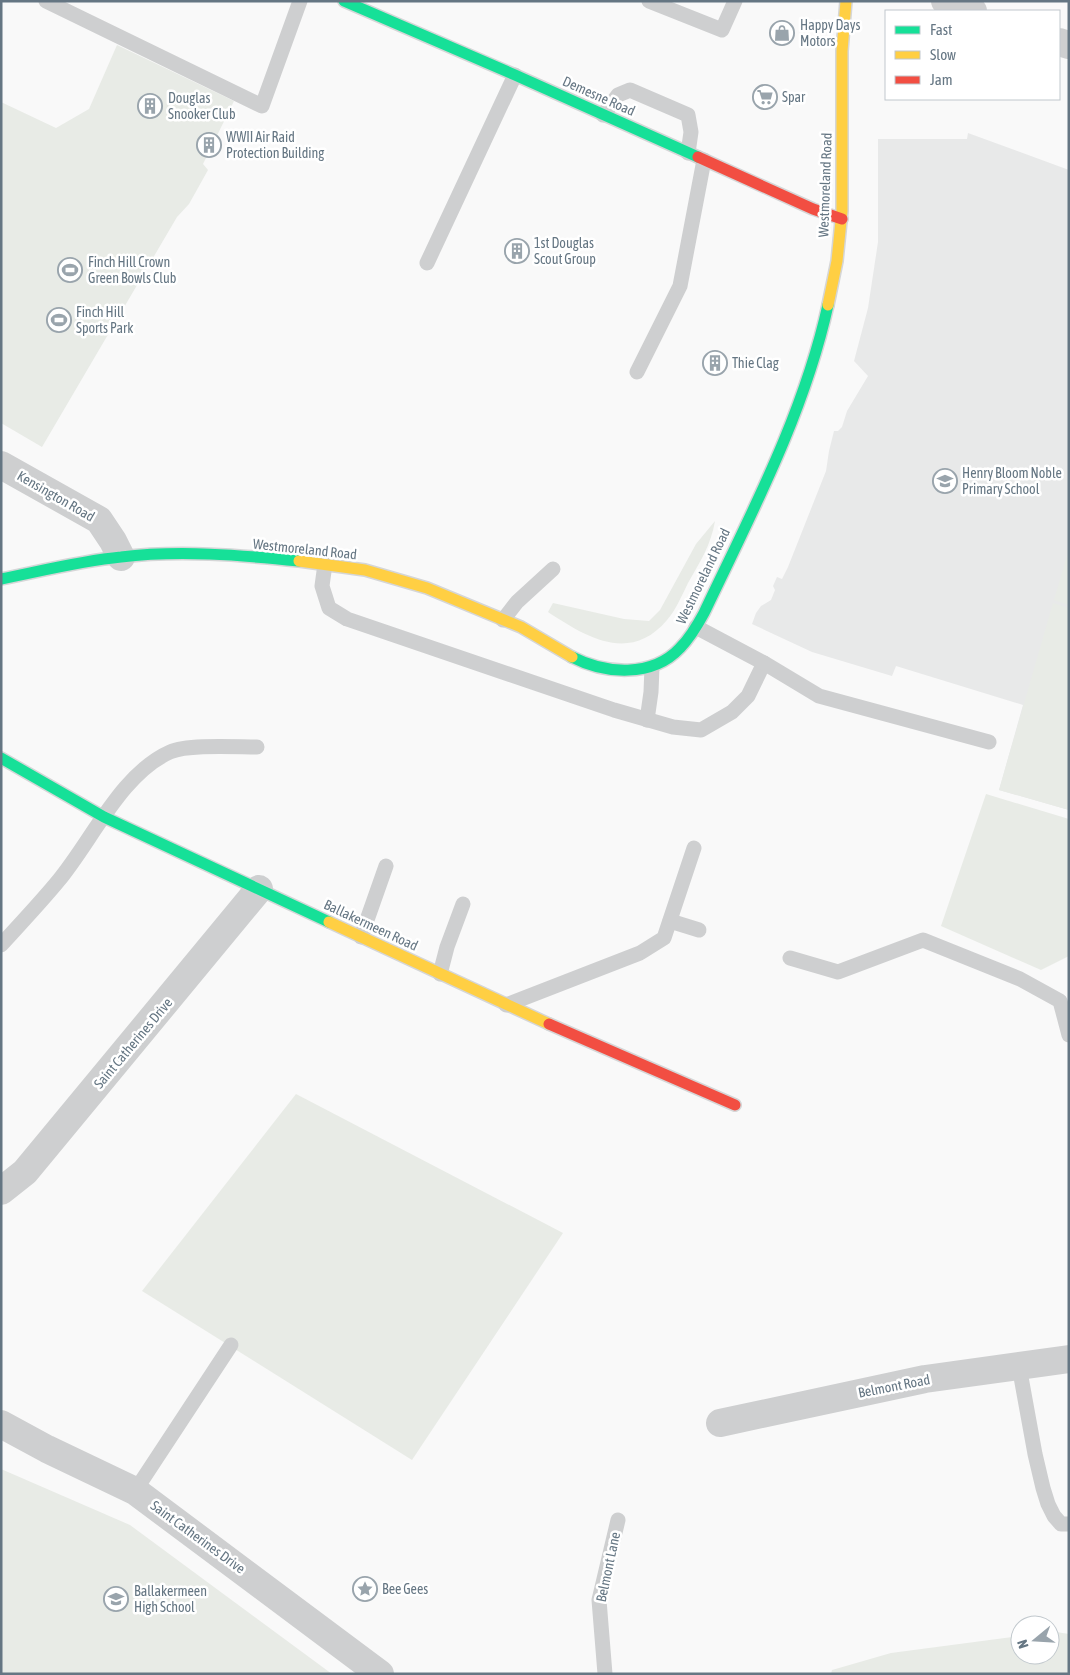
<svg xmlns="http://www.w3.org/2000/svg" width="1070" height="1675" font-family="'Asap Condensed',sans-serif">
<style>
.built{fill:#e8e9e9}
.green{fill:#e8ebe6}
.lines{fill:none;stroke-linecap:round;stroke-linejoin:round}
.fast-casing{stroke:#d5d6d7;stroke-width:14}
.slow-casing{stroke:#d5d6d7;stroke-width:14}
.jam-casing{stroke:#d5d6d7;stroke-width:14}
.lane{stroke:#cecfd0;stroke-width:15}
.street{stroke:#cecfd0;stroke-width:28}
.fast{stroke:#16e098;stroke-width:11}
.slow{stroke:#ffcf43;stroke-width:11}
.jam{stroke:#f24e42;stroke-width:11}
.labels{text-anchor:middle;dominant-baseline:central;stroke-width:5;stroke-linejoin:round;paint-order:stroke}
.poi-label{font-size:14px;fill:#657683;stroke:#fff;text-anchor:start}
.street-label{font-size:14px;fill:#657683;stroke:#fff}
</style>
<rect width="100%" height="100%" fill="#f9f9f9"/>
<path class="built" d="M968 133 1069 170V810L999 790 1023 705 896 666 892 676 812 652 752 624 756 613 761 606 771 600 775 590 773 586 777 577 782 579 788 567 826 471 829 451 834 431H838L842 427 847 411 868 376 854 361 868 308 878 242V139H967Z"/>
<g class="green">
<path d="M117 45 234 101 203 164 208 170 189 204 177 217 42 447 1 423V102L56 128 89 109Z"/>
<path d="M715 521C711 545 700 562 688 583 682 595 676 610 667 620 630 664 586 637 548 612L553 603 624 619 649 621 660 610 696 544Z"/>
<path d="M1069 549V605L1054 600Z"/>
<path d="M1053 603 1069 608V810L999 790Z"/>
<path d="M986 794 1069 819V956L1041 970 941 926Z"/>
<path d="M296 1094 563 1233 412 1460 142 1291Z"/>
<path d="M1 1469 130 1525 332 1674H1Z"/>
<path d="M1050 1631 1069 1634V1674H831L832 1670 891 1653 1020 1636V1655H1050Z"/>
</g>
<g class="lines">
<defs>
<g id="fast">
<path d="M344 1 515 75 698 157"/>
<path d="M1 579C41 571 80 561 121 557 179 550 240 555 299 561"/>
<path d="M572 657C605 674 652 678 680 648 690 638 697 626 704 613 751 514 804 414 828 305"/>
<path d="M1 758 104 817 329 922"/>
</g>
<g id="slow">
<path d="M828 305 837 261 842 211V51L846 1"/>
<path d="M299 561 365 570 427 588 521 627 572 657"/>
<path d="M329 922 549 1024"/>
</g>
<g id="jam">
<path d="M698 157 813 209 842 219"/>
<path d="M549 1024 735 1105"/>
</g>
</defs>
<use href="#fast" class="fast-casing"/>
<use href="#slow" class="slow-casing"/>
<use href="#jam" class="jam-casing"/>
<g class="lane">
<path d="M46 1 262 106 300 1"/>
<path d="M649 1 722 30 735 1"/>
<path d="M603 115 618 95 630 90 688 115 691 132 688 153"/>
<path d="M427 263 515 75"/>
<path d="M637 372 680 286 704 160"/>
<path d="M325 564 322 586 329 608 347 619 614 710 673 727 701 730 732 712 748 696 764 663"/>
<path d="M503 620 517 602 553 569"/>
<path d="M696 627 764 663 819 696 989 742"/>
<path d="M647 720 651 692 652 667"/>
<path d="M670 921 699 930"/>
<path d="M361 937 386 866"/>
<path d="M1 945C21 923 41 902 59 880 92 840 122 773 170 752 188 744 236 747 257 747"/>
<path d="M790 958 838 972 923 940 1020 979 1060 1001 1069 1035"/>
<path d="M440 974 447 947 463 904"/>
<path d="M506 1005 640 953 664 938 694 848"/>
<path d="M1019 1366 1035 1454 1043 1488 1048 1504 1054 1516 1061 1524H1069"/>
<path d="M135 1491 231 1345"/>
<path d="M605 1674 599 1600 618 1520"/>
</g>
<g class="street">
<path d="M945 1 973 11"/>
<path d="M1059 42 1069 45"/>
<path d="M1 465 99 520 113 541 121 557"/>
<path d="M1 1191 25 1172 259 889"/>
<path d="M720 1423 925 1379 1069 1359"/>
<path d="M1 1424 47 1449 135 1491 380 1674"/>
</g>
<use href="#fast" class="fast"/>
<use href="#slow" class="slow"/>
<use href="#jam" class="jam"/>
</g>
<defs>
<symbol id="shop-ring" viewBox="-11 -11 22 22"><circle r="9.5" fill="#fff" stroke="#99a4ac" stroke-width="1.5"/><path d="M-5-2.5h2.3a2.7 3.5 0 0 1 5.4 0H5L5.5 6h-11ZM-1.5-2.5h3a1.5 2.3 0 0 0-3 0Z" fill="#99a4ac"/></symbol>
<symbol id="supermarket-ring" viewBox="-11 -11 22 22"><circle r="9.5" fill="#fff" stroke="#99a4ac" stroke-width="1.5"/><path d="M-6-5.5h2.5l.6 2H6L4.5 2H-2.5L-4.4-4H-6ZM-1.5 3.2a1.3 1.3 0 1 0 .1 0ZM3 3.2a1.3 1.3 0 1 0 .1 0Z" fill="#99a4ac"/></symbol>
<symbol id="building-ring" viewBox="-11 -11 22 22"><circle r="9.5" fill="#fff" stroke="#99a4ac" stroke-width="1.5"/><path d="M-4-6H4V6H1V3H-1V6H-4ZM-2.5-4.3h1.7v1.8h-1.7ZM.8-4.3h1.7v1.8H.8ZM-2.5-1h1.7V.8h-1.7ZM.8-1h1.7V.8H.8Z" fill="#99a4ac"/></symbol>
<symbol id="stadium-ring" viewBox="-11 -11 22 22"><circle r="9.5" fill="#fff" stroke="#99a4ac" stroke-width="1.5"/><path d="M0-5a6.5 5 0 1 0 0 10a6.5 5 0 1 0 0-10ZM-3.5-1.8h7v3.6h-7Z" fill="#99a4ac"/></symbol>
<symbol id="school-ring" viewBox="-11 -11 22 22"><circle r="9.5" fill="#fff" stroke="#99a4ac" stroke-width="1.5"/><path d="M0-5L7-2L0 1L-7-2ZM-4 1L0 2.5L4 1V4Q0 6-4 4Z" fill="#99a4ac"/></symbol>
<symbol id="sight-ring" viewBox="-11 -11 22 22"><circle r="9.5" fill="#fff" stroke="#99a4ac" stroke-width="1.5"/><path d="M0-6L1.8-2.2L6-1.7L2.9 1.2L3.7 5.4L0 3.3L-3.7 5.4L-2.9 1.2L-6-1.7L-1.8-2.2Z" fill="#99a4ac"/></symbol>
</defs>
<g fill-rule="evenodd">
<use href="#shop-ring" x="768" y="19" width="28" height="28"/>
<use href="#supermarket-ring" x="751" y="83" width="28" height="28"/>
<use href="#building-ring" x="136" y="92" width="28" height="28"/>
<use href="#building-ring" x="195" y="131" width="28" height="28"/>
<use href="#building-ring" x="503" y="237" width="28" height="28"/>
<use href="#stadium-ring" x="56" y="256" width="28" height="28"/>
<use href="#stadium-ring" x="45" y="306" width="28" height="28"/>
<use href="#building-ring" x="701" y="349" width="28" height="28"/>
<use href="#school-ring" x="931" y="467" width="28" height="28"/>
<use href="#sight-ring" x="351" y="1575" width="28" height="28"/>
<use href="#school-ring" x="102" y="1585" width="28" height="28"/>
</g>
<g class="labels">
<g class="poi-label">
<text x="800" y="25">Happy Days<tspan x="800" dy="16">Motors</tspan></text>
<text x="782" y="97">Spar</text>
<text x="168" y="98">Douglas<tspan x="168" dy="16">Snooker Club</tspan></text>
<text x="226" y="137">WWII Air Raid<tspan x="226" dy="16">Protection Building</tspan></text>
<text x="534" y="243">1st Douglas<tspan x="534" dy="16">Scout Group</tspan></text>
<text x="88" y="262">Finch Hill Crown<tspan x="88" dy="16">Green Bowls Club</tspan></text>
<text x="76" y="312">Finch Hill<tspan x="76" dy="16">Sports Park</tspan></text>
<text x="732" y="363">Thie Clag</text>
<text x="962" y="473">Henry Bloom Noble<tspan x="962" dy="16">Primary School</tspan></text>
<text x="382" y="1589">Bee Gees</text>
<text x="134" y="1591">Ballakermeen<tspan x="134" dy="16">High School</tspan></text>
</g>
<g class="street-label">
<text transform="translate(599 96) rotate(24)">Demesne Road</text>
<text transform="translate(825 185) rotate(-88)">Westmoreland Road</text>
<text transform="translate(56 496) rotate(30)">Kensington Road</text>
<text transform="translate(305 549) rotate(6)">Westmoreland Road</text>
<text transform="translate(703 576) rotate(-64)">Westmoreland Road</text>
<text transform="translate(371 925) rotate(25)">Ballakermeen Road</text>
<text transform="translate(133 1043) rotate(-50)">Saint Catherines Drive</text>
<text transform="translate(894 1386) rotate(-11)">Belmont Road</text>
<text transform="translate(198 1537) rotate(36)">Saint Catherines Drive</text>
<text transform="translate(608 1567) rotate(-78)">Belmont Lane</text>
</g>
</g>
<rect width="1070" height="1675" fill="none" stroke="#657683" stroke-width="5"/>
<rect x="885" y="10" width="175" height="90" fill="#ffffff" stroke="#c1c8cd"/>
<rect x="895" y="26" width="25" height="8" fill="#16e098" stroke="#c1c8cd"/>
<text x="930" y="35" font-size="15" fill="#657683">Fast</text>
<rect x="895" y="51" width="25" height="8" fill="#ffcf43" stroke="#c1c8cd"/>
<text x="930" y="60" font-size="15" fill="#657683">Slow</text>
<rect x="895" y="76" width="25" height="8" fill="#f24e42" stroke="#c1c8cd"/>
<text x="930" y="85" font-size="15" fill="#657683">Jam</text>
<g transform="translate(1035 1640) rotate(252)"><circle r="24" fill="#ffffff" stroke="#c1c8cd"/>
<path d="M0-4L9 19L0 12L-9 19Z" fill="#99a4ac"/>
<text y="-8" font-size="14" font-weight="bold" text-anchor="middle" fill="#657683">N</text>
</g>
</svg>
